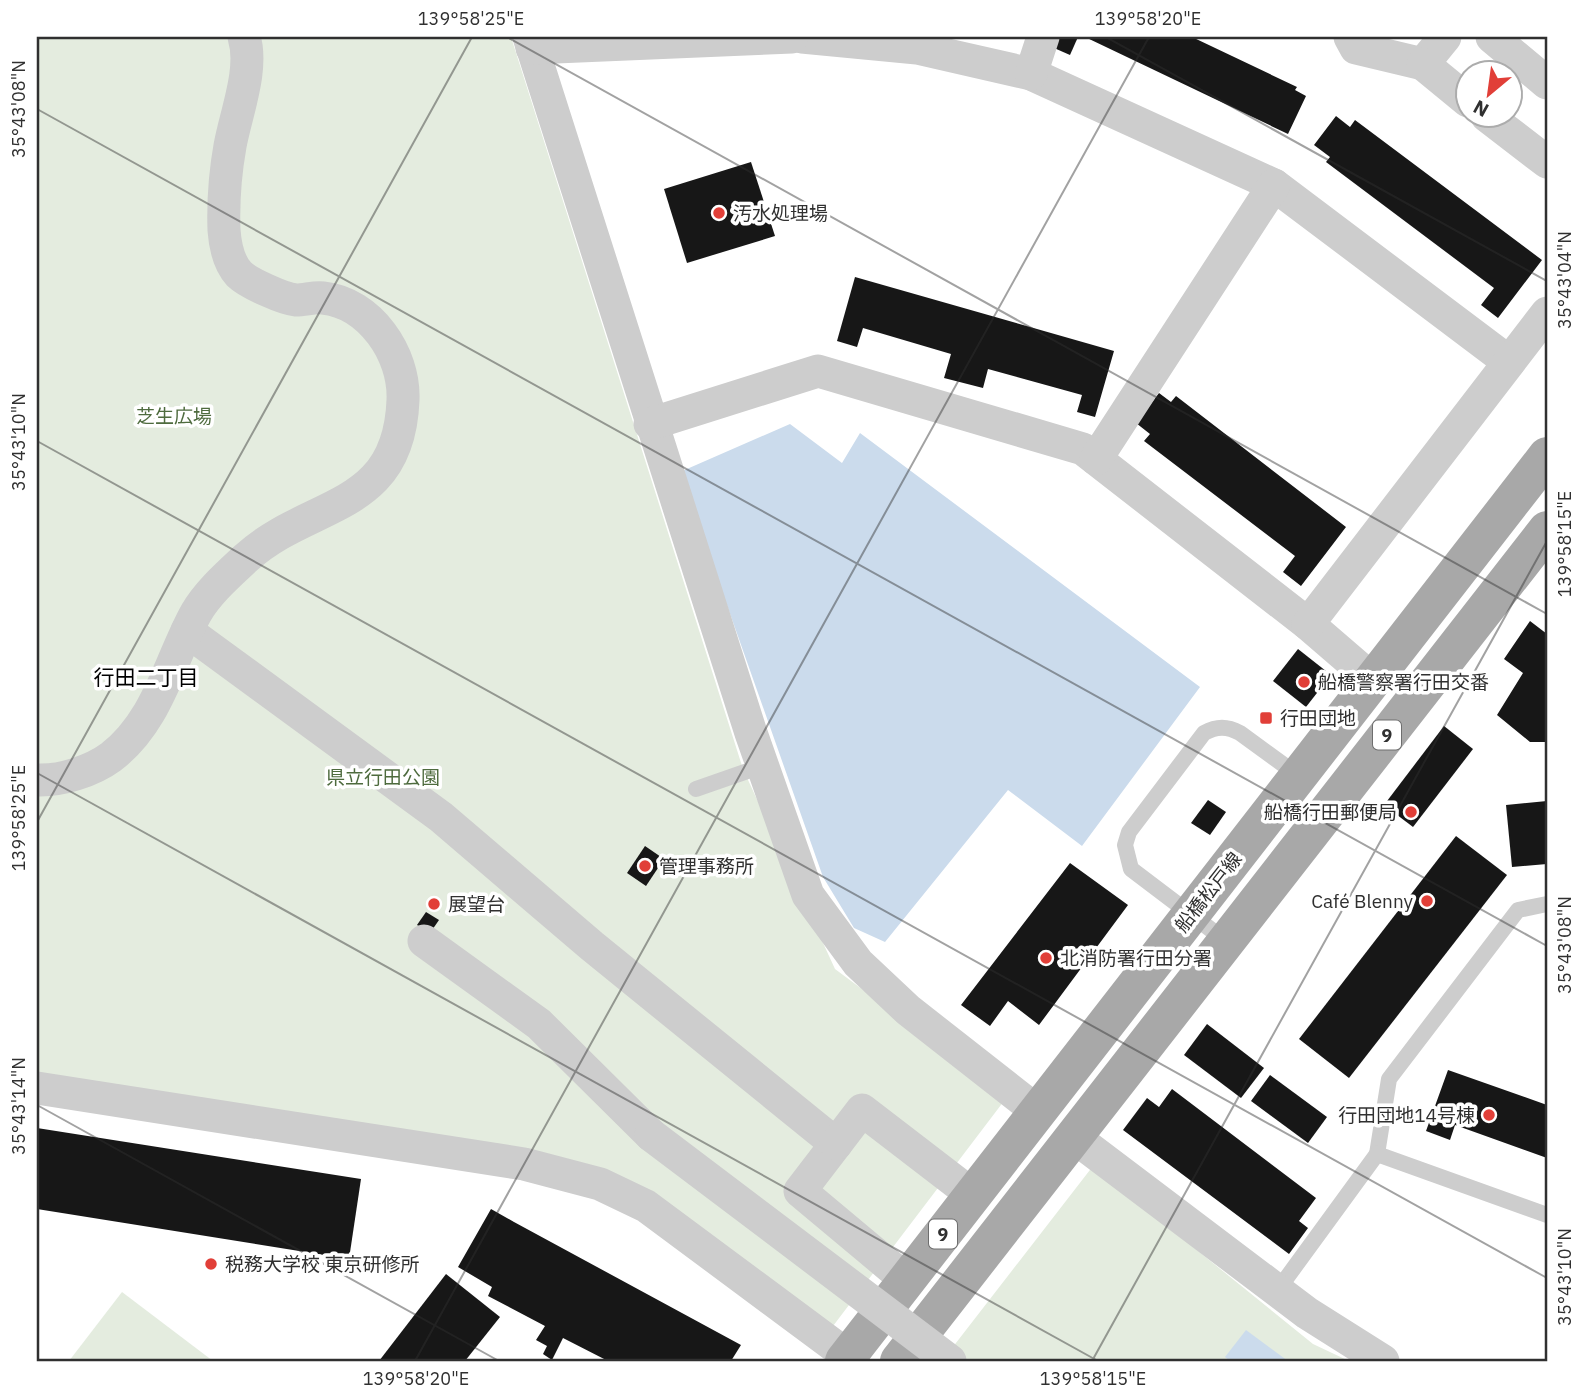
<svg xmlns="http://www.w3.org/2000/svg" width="1584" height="1398" font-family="'IBM Plex Sans','Noto Sans JP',sans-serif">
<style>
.green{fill:#e4ecdf}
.water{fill:#cbdbec}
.building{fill:#171717}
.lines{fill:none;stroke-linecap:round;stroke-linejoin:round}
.lane{stroke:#cdcdcd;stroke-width:16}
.street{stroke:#cdcdcd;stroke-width:33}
.primary{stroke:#a8a8a8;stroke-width:38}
.street-bridge{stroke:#cdcdcd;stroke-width:33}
.ticks{fill:none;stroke:#303030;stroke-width:2;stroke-opacity:0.45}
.poi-dot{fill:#e13f38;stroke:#fff;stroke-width:2.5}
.labels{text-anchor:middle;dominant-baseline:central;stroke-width:7;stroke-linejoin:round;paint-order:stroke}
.shield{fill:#fff;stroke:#6e6e6e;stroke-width:2}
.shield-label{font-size:18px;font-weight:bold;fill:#303030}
.poi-label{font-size:19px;fill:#303030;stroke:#fff;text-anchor:start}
.park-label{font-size:19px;fill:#4e6b3e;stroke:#fff}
.street-label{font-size:19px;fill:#303030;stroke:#fff}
.neighbourhood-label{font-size:21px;fill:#000;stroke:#fff}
.neatline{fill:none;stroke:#303030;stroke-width:2.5}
.ticks-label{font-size:18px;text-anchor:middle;fill:#303030}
</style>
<rect width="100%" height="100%" fill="#fff"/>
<g class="green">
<path d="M37 37H511L743 769 835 969 1007 1097 830 1330 681 1213 37 1075Z"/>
<path d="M1093 1166 1313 1344 1349 1361H942Z"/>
<path d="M122 1292 213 1361H69Z"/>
</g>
<g class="water">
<path d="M790 424 842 463 860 433 1200 687 1082 846 1008 790 885 942 854 928 823 877 680 472Z"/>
<path d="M1246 1330 1288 1361H1230L1225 1357Z"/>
</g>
<g class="building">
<path d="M1059 37H1078L1070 55 1054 48Z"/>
<path d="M1085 37H1192L1297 87 1295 90 1306 96 1288 134Z"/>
<path d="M1336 116 1350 127 1355 120 1542 260 1498 318 1481 305 1494 288 1326 162 1330 157 1314 145Z"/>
<path d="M751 162 775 236 687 263 664 189Z"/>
<path d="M855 277 1114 351 1095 417 1077 412 1082 395 988 369 983 388 944 378 951 354 863 328 857 347 837 341Z"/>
<path d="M1159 393 1171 402 1176 396 1346 527 1301 586 1283 572 1295 556 1144 441 1150 434 1136 423Z"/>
<path d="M1530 621 1547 634V742H1530L1497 715 1523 673 1504 659Z"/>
<path d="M1298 649 1331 675 1306 707 1273 681Z"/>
<path d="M1444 726 1473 749 1413 827 1384 805Z"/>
<path d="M1208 800 1226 812 1210 835 1191 823Z"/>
<path d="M1547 801V864L1512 867 1506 805Z"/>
<path d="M1456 836 1507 875 1349 1078 1299 1039Z"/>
<path d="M645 846 664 859 646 886 627 873Z"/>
<path d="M1070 863 1128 905 1039 1025 1008 1001 990 1026 961 1005Z"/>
<path d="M426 912 439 920 430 933 417 925Z"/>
<path d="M1207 1024 1264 1068 1241 1098 1184 1055Z"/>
<path d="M1448 1070 1547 1105V1158L1455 1125 1450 1140 1426 1131Z"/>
<path d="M1270 1075 1327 1117 1308 1143 1251 1101Z"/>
<path d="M1172 1089 1316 1198 1299 1221 1308 1228 1289 1254 1123 1130 1147 1098 1159 1107Z"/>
<path d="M37 1128 361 1179 349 1259 37 1209Z"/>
<path d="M491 1209 514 1222 741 1345 731 1361H608L563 1338 552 1360 543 1354 547 1346 536 1340 545 1326 488 1296 492 1287 458 1267Z"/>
<path d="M446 1274 500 1317 465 1361H379Z"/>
</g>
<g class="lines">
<g class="lane">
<path d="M696 789 762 766"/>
<path d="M1226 941 1131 869 1125 845 1129 832 1204 733C1217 726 1227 726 1240 733L1299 776"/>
<path d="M1377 1154 1389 1079 1518 910 1547 904"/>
<path d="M1277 1291 1377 1154 1547 1215"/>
</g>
<g class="street">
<path d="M529 37 751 733 808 895 858 963 908 1010 1038 1112"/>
<path d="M802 37 917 48 1031 74 1274 185 1509 362"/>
<path d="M1350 37 1356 48 1423 64 1445 37"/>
<path d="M1492 37 1547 83"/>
<path d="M532 48 792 37"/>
<path d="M1423 64 1468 101"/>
<path d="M1031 74 1043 37"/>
<path d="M1487 116 1547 162"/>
<path d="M650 424 818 371 1083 449 1308 624 1373 680"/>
<path d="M1096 459 1274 185"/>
<path d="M1308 624 1547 313"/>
<path d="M187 631 441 817 592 946 836 1144 800 1191 892 1268"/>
<path d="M37 780C61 781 92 771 111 757 158 721 169 662 196 613 208 592 229 574 246 558 309 500 399 513 403 400 405 354 370 303 323 298 314 297 305 300 296 300 284 299 248 283 239 274 228 262 225 244 224 230 223 201 225 174 230 146 236 113 254 69 244 37"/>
<path d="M424 941 539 1024 651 1135"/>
<path d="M37 1088 524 1164 600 1184 646 1206 848 1356"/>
<path d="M1074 1137 1307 1313 1383 1361"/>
<path d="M836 1144 862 1110 957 1183"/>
</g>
<g class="primary">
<path d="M844 1361 1547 456"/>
<path d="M899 1361 1547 530"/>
</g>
<path class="street-bridge" d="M651 1135 950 1361"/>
</g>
<path class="ticks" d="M507 37 1547 614M1106 37 1547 281M37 109 1547 946M37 441 1547 1278M37 773 1098 1361M37 822 472 37M37 1105 499 1361M415 1361 1149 37M1092 1361 1547 541"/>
<g class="poi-dot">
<circle cx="719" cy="213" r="7"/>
<circle cx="1304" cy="682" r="7"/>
<rect x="1259" y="711" width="14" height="14" rx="3.5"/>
<circle cx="1411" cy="812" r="7"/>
<circle cx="645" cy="866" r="7"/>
<circle cx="1427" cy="901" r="7"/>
<circle cx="434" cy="904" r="7"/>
<circle cx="1046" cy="958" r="7"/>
<circle cx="1489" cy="1115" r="7"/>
<circle cx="211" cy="1264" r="7"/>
</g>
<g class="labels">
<g class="shield">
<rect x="1373" y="720.5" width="28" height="29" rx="5"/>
<rect x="929" y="1219.5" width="28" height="29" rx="5"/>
</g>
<g class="shield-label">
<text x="1387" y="735">9</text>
<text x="943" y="1234">9</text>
</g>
<g class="poi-label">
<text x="733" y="213">汚水処理場</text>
<text x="1318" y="682">船橋警察署行田交番</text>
<text x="1280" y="718">行田団地</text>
<text x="1397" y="812" text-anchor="end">船橋行田郵便局</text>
<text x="659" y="866">管理事務所</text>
<text x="1413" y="901" text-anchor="end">Café Blenny</text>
<text x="448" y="904">展望台</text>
<text x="1060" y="958">北消防署行田分署</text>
<text x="1475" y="1115" text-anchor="end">行田団地14号棟</text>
<text x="225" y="1264">税務大学校 東京研修所</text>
</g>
<g class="park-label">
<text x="174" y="416">芝生広場</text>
<text x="383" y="777">県立行田公園</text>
</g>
<g class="street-label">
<text transform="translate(1208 892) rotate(-52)">船橋松戸線</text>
</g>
<g class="neighbourhood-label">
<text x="146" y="677">行田二丁目</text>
</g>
</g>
<rect width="1584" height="1398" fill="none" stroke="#ffffff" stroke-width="77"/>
<g transform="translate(1489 94) rotate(209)"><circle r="33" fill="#ffffff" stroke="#acacac" stroke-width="2"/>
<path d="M0-5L12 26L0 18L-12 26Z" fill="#e13f38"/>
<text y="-10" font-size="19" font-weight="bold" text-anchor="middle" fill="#303030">N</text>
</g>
<rect x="38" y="38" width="1508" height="1322" class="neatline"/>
<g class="ticks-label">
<text x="471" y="25">139°58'25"E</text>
<text x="1148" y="25">139°58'20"E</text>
<text transform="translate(19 109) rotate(-90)" y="6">35°43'08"N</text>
<text transform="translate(1565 280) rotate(-90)" y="6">35°43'04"N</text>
<text transform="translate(19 442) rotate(-90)" y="6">35°43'10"N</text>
<text transform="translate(1565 544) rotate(-90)" y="6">139°58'15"E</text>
<text transform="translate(19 818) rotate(-90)" y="6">139°58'25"E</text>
<text transform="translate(1565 945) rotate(-90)" y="6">35°43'08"N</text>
<text transform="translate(19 1106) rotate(-90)" y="6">35°43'14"N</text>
<text transform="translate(1565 1277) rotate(-90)" y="6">35°43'10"N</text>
<text x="416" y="1385">139°58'20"E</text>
<text x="1093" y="1385">139°58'15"E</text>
</g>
</svg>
